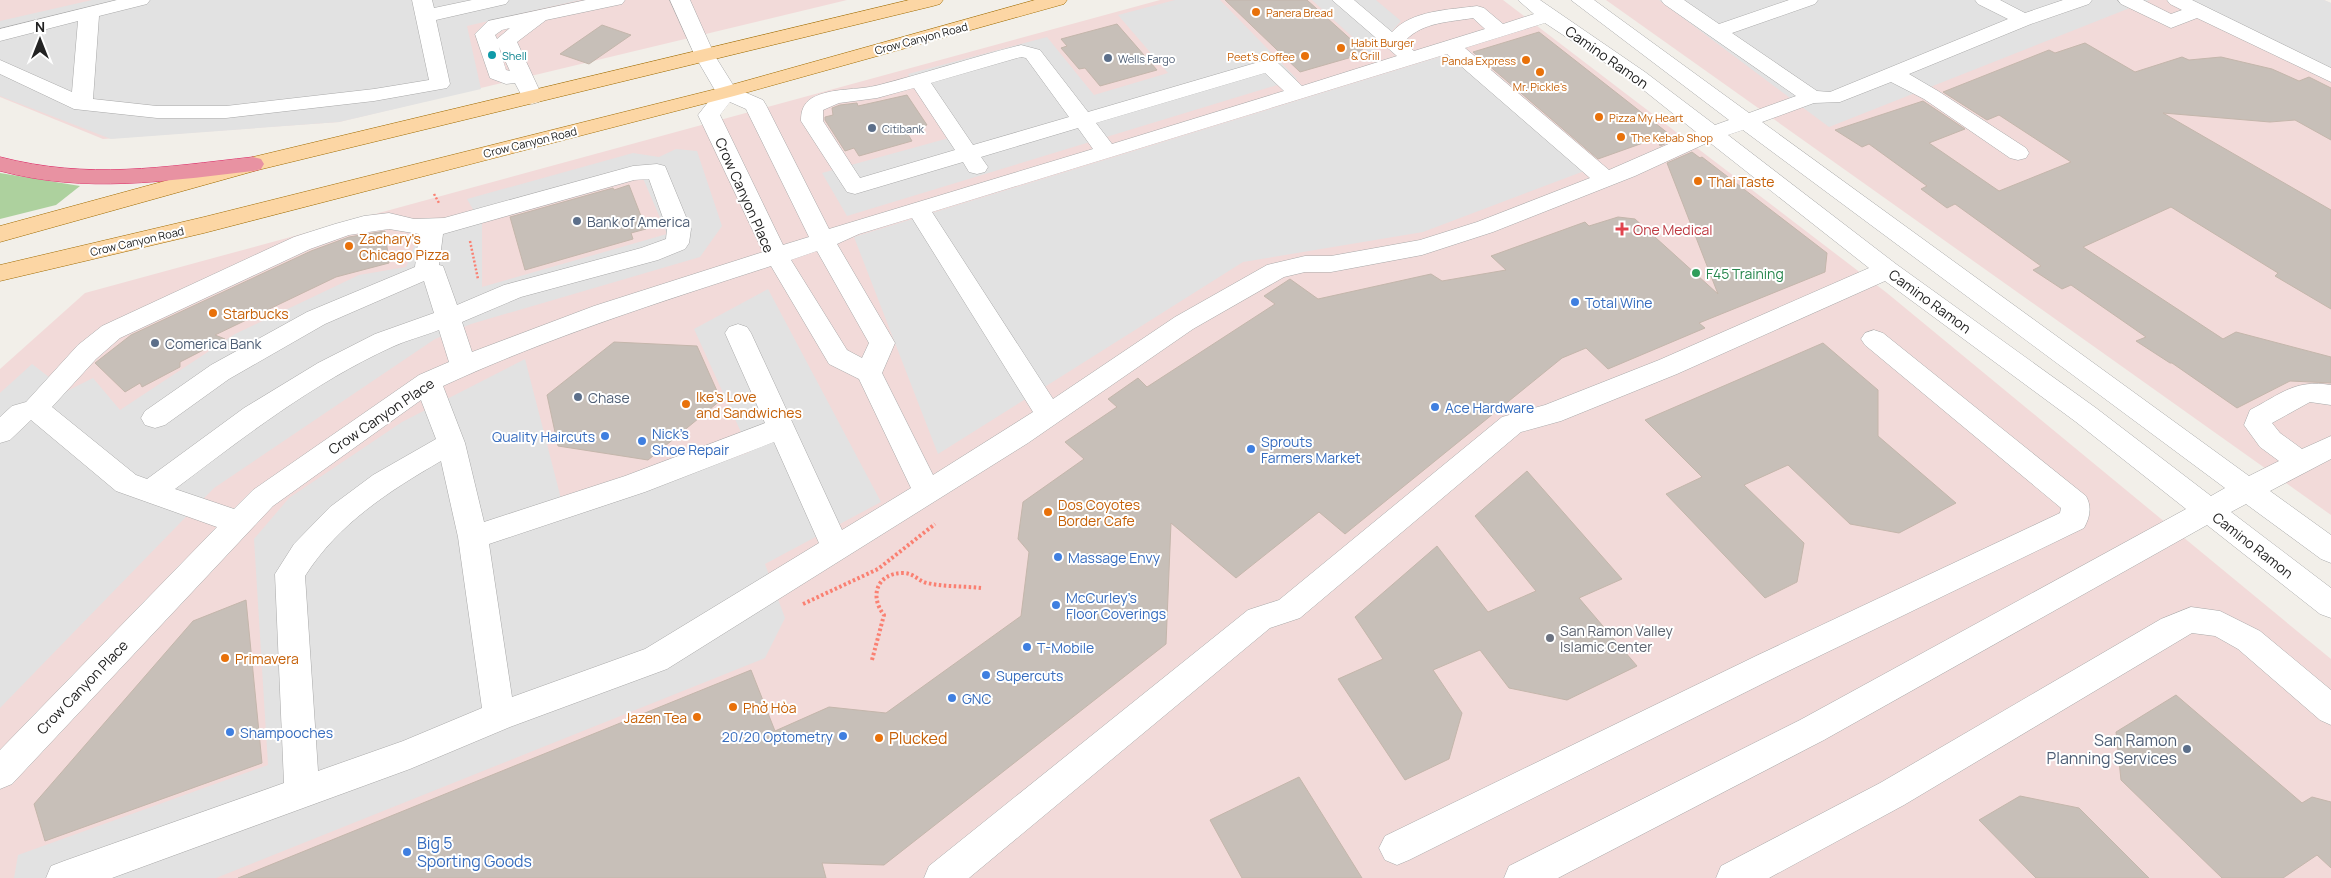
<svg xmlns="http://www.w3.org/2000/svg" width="2331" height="878" font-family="Manrope,sans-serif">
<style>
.commercial{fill:#f2dad9}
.forest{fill:#add19e}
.parking{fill:#e2e2e2;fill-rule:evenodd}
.building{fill:#c7bfb8;stroke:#c4b6ab}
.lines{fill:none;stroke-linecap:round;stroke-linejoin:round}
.minor-casing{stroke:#a9a9a9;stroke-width:1}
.major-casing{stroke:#a06b00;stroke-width:1}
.highway-casing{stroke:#dc2a67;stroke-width:1}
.path-far1{stroke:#fa8072;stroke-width:2.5;stroke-dasharray:2 2;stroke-linecap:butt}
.path{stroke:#fa8072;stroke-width:4;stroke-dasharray:2.5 2.5;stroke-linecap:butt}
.minor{fill:#fff;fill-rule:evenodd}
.major{fill:#fcd6a4;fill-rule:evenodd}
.highway{fill:#e892a2;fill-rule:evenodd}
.food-dot{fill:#e8710a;stroke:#fff;stroke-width:2}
.culture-dot{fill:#0f9aa8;stroke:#fff;stroke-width:2}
.service-dot{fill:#5c6f8a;stroke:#fff;stroke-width:2}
.health-dot{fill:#e0444e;stroke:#fff;stroke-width:2}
.leisure-dot{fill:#2e9e5b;stroke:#fff;stroke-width:2}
.shop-dot{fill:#3f7fe0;stroke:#fff;stroke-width:2}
.worship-dot{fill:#6b7280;stroke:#fff;stroke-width:2}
.labels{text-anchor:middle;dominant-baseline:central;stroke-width:4;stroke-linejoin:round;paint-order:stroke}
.far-food-label{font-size:11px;fill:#c56008;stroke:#fff;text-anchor:start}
.far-street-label{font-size:11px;fill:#222;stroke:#fff}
.far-culture-label{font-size:11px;fill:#0d838f;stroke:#fff;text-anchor:start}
.far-service-label{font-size:11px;fill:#4e5e75;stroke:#fff;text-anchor:start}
.street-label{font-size:14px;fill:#222;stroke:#fff}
.food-label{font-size:14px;fill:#c56008;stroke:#fff;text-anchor:start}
.service-label{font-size:14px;fill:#4e5e75;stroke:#fff;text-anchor:start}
.health-label{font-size:14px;fill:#be3a42;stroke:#fff;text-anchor:start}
.leisure-label{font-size:14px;fill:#27864d;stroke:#fff;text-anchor:start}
.shop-label{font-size:14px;fill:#366cbe;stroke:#fff;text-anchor:start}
.worship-label{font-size:14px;fill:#5b616d;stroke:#fff;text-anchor:start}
.near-food-label{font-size:16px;fill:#c56008;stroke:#fff;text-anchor:start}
.near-service-label{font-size:16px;fill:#4e5e75;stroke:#fff;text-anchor:end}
.near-shop-label{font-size:16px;fill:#366cbe;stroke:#fff;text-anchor:start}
</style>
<rect width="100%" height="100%" fill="#f2efe9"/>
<g class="commercial">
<path d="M0 0H847L339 122 103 139 0 97Z"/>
<path d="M1160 0H1503L1887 293 2331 659V878H0V369L85 293Z"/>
<path d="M1606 0H2324L2331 3V515Z"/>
</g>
<path class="forest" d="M0 173 80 186 56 205 0 219Z"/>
<g class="parking">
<path d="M92 0H580L467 26 481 89 339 122 111 139 0 96V21Z"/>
<path d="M1175 0H1220L1297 79 847 216 822 173 949 138 908 74 1047 37 1094 95 1168 73 1118 15Z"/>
<path d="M1312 0H1376L1401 21 1371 54Z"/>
<path d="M1659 0H2150L1829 127Z"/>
<path d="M2169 0H2324L2331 3V82Z"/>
<path d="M1449 54 1587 170 1423 232 1243 262 938 454 854 237Z"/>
<path d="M676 149 697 151 722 226 700 257 471 324 435 339 214 488 0 708V393L32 364 67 391 93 378 120 410 235 334 359 275 406 267 422 225 474 211 467 199 633 153 659 157ZM642 176 667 234 482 287V223Z"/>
<path d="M768 289 881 502 765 564 785 618 765 658 216 878H14L18 855 268 765 254 539 289 498 402 422 525 359 566 518 750 452 694 329Z"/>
</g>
<g class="building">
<path d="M1225 0H1307L1366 53 1300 72Z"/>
<path d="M1117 24 1157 70 1100 86 1085 68 1079 69 1061 48 1067 46 1061 39Z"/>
<path d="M602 25 631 35 589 64 560 54Z"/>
<path d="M1539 32 1669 134 1676 139 1660 146 1657 138 1598 159 1473 52Z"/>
<path d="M2085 43 2135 72 2182 57 2189 60 2221 57 2272 69 2299 81 2309 77 2331 88V140L2295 120 2270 122 2163 113 2331 210V309L2275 276 2278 273 2171 207 2083 247 2223 339 2236 332 2331 357V383L2290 381 2237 408 2172 363H2170L2136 341 2146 337 2071 285 2062 289 2033 270 2041 266 1955 204 1947 208 1921 189 1927 186 1869 144 1862 147 1835 130 1923 101 1965 129 1929 143 1999 191 2071 162 1999 115 1987 120 1943 92 2049 50 2055 53Z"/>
<path d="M907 95 927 125 906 131 912 141 859 156 854 148 845 151 825 120V117L833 115 832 108 840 105 857 103 858 106Z"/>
<path d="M1692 152 1700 158 1702 157 1827 253 1825 272 1699 323 1705 328 1608 369 1586 348 1562 358 1345 534 1319 512 1236 578 1171 523 1166 644 884 865 822 863 826 878H238L751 670 775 731 829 707 886 713 1021 616 1029 552 1018 539 1023 502 1084 459 1065 442 1117 407 1108 399 1138 378 1147 387 1275 304 1264 296 1290 279 1318 299 1431 274 1442 281 1506 270 1491 256 1585 222 1589 226 1618 217 1635 219 1718 294 1667 163Z"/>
<path d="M629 185 646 229 631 233 633 239 525 270 510 217 613 188 614 190Z"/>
<path d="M385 231 389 263 336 277 215 335 225 339 180 362V367L142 387 140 383 125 392 95 363 131 335 311 251 349 237Z"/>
<path d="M614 342 697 346 721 400 648 460 558 446 547 395Z"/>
<path d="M1823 343 1878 390V436L1956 503 1899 533 1850 524 1788 465 1744 485 1804 543 1797 582 1765 598 1666 494 1702 477 1645 420Z"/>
<path d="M1527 471 1622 579 1579 598 1637 666 1567 700 1509 688 1480 650 1433 670 1462 713 1449 759 1405 780 1338 679 1383 659 1355 617 1437 546 1488 612 1536 591 1475 516Z"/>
<path d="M246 600 262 763 45 841 34 804 193 621Z"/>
<path d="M2176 695 2302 803 2312 797 2331 802V868L2317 855 2283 878H2222L2121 780 2116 732Z"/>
<path d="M1299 777 1362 878H1242L1210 820Z"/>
<path d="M2020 796 2079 808 2149 878H2036L1979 820Z"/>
</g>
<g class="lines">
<defs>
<g id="minor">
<path d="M117 0H150L147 4 99 16 93 99 157 106H226L374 89 429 80 412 0H432L434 8 472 0H509L506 4 436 20 450 84 447 88 374 101 226 118H157L74 109 0 74V60L72 92 78 21 0 41V29Z"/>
<path d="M586 0H625L622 4 546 20 517 42 543 98 539 102 532 104 525 102 515 83 506 84 490 78 475 34 488 21ZM510 28 497 39 495 35 502 30ZM499 47 510 71 506 70Z"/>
<path d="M670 0H690L715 56 735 88 763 100 766 105 829 229 1093 149 1078 128 981 157 988 167 985 172 977 174 969 172 963 162 855 194 847 192 801 121C801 111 803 104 812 98 832 87 857 91 879 85 926 73 973 57 1021 45L1040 50 1088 112 1269 59 1276 61 1302 86 1397 56 1332 0H1354L1392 32C1412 10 1449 10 1477 6L1484 8 1503 24 1534 14 1518 0H1540L1645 72 1715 125 1729 120 1571 0H1594L1749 113 1796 96 1664 4 1661 0H1684L1719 24 1789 0H1818L1815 4 1732 33 1817 91 1830 92 2008 19 1978 4 1975 0H2000L2025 13 2063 0H2092L2089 4 2031 24 1909 74 1938 91 2026 148 2029 153 2026 158 2018 160 2010 158 1924 99 1891 82 1840 102 1814 103 1762 122 2249 476 2279 461 2260 447 2244 425 2250 410C2281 394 2295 379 2331 385V405L2310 402 2272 423 2280 433 2302 449 2331 436V459L2270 491 2331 535V563L2321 559 2246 504 2231 512 2331 588V618L2320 614 2207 525 1824 740 1558 878H1504L1509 866 1800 720 2186 509 2076 422 1885 281 1677 374 1561 421 1521 432 1300 618 1270 628 969 878H924L929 866 1248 610 1279 600 1502 417 1545 405 1659 360 1869 268 1709 142 1635 176 1493 232 1459 243 1422 255 1331 272H1305L1284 277 1193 329 1028 443 667 669 510 727 410 769 112 878H46L51 866 64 861 284 783 275 574 294 544 330 507 373 475 436 439 421 400 273 506 12 784 0 789V750L217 527 116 491 31 420 10 440 0 443V417L12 406 26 402 78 345 102 326 294 237 335 224 364 216 389 213 414 219 444 218 633 166 657 164 665 166 691 229 689 243 685 249 658 260 521 297 462 322 472 352 594 306 763 252 698 115 716 92 695 56ZM1473 18 1485 29 1414 51 1406 44V40C1423 22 1450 22 1473 18ZM1545 23 1631 80 1696 132 1609 170 1465 48ZM1447 54 1590 178 1477 222 1420 240 1331 256H1305L1267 265 1175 317 1053 399 932 212ZM1021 57 1026 58 1069 117 973 145 931 83ZM1265 73 1284 91 1112 144 1096 123ZM914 88 955 150 860 178 823 121V110L839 103 877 98ZM730 102 746 109 809 237 783 245 720 115ZM1743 130 2225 488 2211 496 2096 408 1896 264 1728 135ZM649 179 667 229 666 239 641 248 504 285 457 305 443 266 439 265 443 234 634 180ZM912 218 1033 412 933 475 882 373 895 343 837 244 859 234ZM389 229 419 234 415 267 307 312 211 365 145 411 141 418 145 425 155 428 165 425 229 379 325 324 424 281 434 313 375 334 318 363 244 408 147 479 136 475 52 407 96 359 120 338 310 249 349 235ZM817 251 869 343 862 358 847 350 791 260ZM771 266 829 364 859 379 911 488 842 530 751 333 747 327 738 324 729 327 725 333 765 423 625 476 484 522 465 443 443 386C549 337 660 302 771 266ZM439 330 449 362 419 375 253 490 234 509 175 489C244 437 313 383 392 347 407 340 424 336 439 330ZM774 442 819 543 645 649 512 697 489 544 645 492ZM441 461 458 537 482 708 403 741 318 771 305 576C338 524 389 491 441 461Z"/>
<path d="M2118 0H2143L2171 14 2182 10 2170 4 2167 0H2192L2331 68V82L2197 18 2171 28 2121 4Z"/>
<path d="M1874 330 1883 333 2086 496C2092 507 2090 517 2084 528L1780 675 1409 860 1397 865 1385 860 1379 848 1385 836 1758 655 2060 513 2061 508 1865 345 1861 339 1865 333Z"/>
<path d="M2191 607 2220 611 2260 631 2331 690V725L2320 720 2238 649 2215 636 2192 633 1904 805 1769 878H1716L1721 866 1880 783 2161 619Z"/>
</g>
<g id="major">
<path d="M909 0H943L940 4 933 6 258 170 0 242V226L253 157Z"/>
<path d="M1035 0H1067L1064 4 734 96 204 233 0 281V265L204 217 720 88Z"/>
</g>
<path id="highway" d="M0 157C89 180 163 167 253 157L261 159 264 164 261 169 253 171C165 181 87 194 0 171Z"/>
</defs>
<use href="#minor" class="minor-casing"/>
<use href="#major" class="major-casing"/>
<use href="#highway" class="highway-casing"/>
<g class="path-far1">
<path d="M434 194 439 203"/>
<path d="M470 241 478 279"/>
</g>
<g class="path">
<path d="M803 604 878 569 935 524"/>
<path d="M872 660 884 615C869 596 877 573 903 573 914 573 918 581 927 583 945 587 963 586 981 588"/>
</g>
<use href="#minor" class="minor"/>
<use href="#major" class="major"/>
<use href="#highway" class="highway"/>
</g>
<g class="food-dot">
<circle cx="1256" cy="12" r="5"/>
<circle cx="1341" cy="48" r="5"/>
<circle cx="1305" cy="56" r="5"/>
<circle cx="1526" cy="60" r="5"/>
<circle cx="1540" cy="72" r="5"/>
<circle cx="1599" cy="117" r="5"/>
<circle cx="1621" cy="137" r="5"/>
<circle cx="1698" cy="181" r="5"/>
<circle cx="349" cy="246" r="5"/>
<circle cx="213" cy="313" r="5"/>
<circle cx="686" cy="404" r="5"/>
<circle cx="1048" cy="512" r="5"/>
<circle cx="225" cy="658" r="5"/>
<circle cx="733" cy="707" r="5"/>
<circle cx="697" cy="717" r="5"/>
<circle cx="879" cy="738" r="5"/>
</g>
<circle class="culture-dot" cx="492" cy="55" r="5"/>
<g class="service-dot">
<circle cx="1108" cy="58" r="5"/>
<circle cx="872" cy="128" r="5"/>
<circle cx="577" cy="221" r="5"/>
<circle cx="155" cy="343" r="5"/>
<circle cx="578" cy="397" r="5"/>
<circle cx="2187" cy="749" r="5"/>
</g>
<path class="health-dot" d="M1619.5 221.5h5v5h5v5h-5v5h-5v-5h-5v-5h5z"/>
<circle class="leisure-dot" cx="1696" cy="273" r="5"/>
<g class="shop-dot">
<circle cx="1575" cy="302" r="5"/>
<circle cx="1435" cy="407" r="5"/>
<circle cx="605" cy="436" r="5"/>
<circle cx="642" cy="441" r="5"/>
<circle cx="1251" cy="449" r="5"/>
<circle cx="1058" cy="557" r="5"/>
<circle cx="1056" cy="605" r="5"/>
<circle cx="1027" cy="647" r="5"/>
<circle cx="986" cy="675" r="5"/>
<circle cx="952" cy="698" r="5"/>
<circle cx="230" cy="732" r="5"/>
<circle cx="843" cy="736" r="5"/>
<circle cx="407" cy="852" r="5"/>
</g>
<circle class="worship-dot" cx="1550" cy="638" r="5"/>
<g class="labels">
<g class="far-food-label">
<text x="1266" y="12">Panera Bread</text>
<text x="1351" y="42">Habit Burger<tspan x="1351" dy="13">&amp; Grill</tspan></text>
<text x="1295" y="56" text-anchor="end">Peet's Coffee</text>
<text x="1516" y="60" text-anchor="end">Panda Express</text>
<text x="1540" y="86" text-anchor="middle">Mr. Pickle's</text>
<text x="1609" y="117">Pizza My Heart</text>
<text x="1631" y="137">The Kebab Shop</text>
</g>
<g class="far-street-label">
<text transform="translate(921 38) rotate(-15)">Crow Canyon Road</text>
<text transform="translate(530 142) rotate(-14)">Crow Canyon Road</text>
<text transform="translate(137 241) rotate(-13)">Crow Canyon Road</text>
</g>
<g class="far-culture-label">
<text x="502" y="55">Shell</text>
</g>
<g class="far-service-label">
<text x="1118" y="58">Wells Fargo</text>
<text x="882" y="128">Citibank</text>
</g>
<g class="street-label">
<text transform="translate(1607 57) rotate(35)">Camino Ramon</text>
<text transform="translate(745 195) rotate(66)">Crow Canyon Place</text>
<text transform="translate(1930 301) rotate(36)">Camino Ramon</text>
<text transform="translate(381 416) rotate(-34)">Crow Canyon Place</text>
<text transform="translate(2253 545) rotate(38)">Camino Ramon</text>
<text transform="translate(82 687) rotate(-46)">Crow Canyon Place</text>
</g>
<g class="food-label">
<text x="1708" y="181">Thai Taste</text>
<text x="359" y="238">Zachary's<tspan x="359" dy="16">Chicago Pizza</tspan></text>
<text x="223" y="313">Starbucks</text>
<text x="696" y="396">Ike's Love<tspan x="696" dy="16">and Sandwiches</tspan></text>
<text x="1058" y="504">Dos Coyotes<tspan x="1058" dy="16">Border Cafe</tspan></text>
<text x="235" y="658">Primavera</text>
<text x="743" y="707">Phở Hòa</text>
<text x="687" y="717" text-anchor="end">Jazen Tea</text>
</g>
<g class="service-label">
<text x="587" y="221">Bank of America</text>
<text x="165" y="343">Comerica Bank</text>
<text x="588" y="397">Chase</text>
</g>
<g class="health-label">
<text x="1633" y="229">One Medical</text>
</g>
<g class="leisure-label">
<text x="1706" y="273">F45 Training</text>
</g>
<g class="shop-label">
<text x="1585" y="302">Total Wine</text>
<text x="1445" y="407">Ace Hardware</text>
<text x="652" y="433">Nick’s<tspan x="652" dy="16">Shoe Repair</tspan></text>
<text x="595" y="436" text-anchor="end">Quality Haircuts</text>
<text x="1261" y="441">Sprouts<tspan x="1261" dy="16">Farmers Market</tspan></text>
<text x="1068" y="557">Massage Envy</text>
<text x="1066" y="597">McCurley’s<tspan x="1066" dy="16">Floor Coverings</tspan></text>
<text x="1037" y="647">T-Mobile</text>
<text x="996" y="675">Supercuts</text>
<text x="962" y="698">GNC</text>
<text x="240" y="732">Shampooches</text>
<text x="833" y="736" text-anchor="end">20/20 Optometry</text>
</g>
<g class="worship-label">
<text x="1560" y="630">San Ramon Valley<tspan x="1560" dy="16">Islamic Center</tspan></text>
</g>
<g class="near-food-label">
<text x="889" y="738">Plucked</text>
</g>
<g class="near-service-label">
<text x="2177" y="740">San Ramon<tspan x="2177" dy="18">Planning Services</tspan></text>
</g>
<g class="near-shop-label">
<text x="417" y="843">Big 5<tspan x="417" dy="18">Sporting Goods</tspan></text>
</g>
</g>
<g transform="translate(40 40)" stroke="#ffffff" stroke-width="4" paint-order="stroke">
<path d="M0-4L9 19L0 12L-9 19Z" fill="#222222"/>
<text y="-8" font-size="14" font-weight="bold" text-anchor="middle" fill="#222222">N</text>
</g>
</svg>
